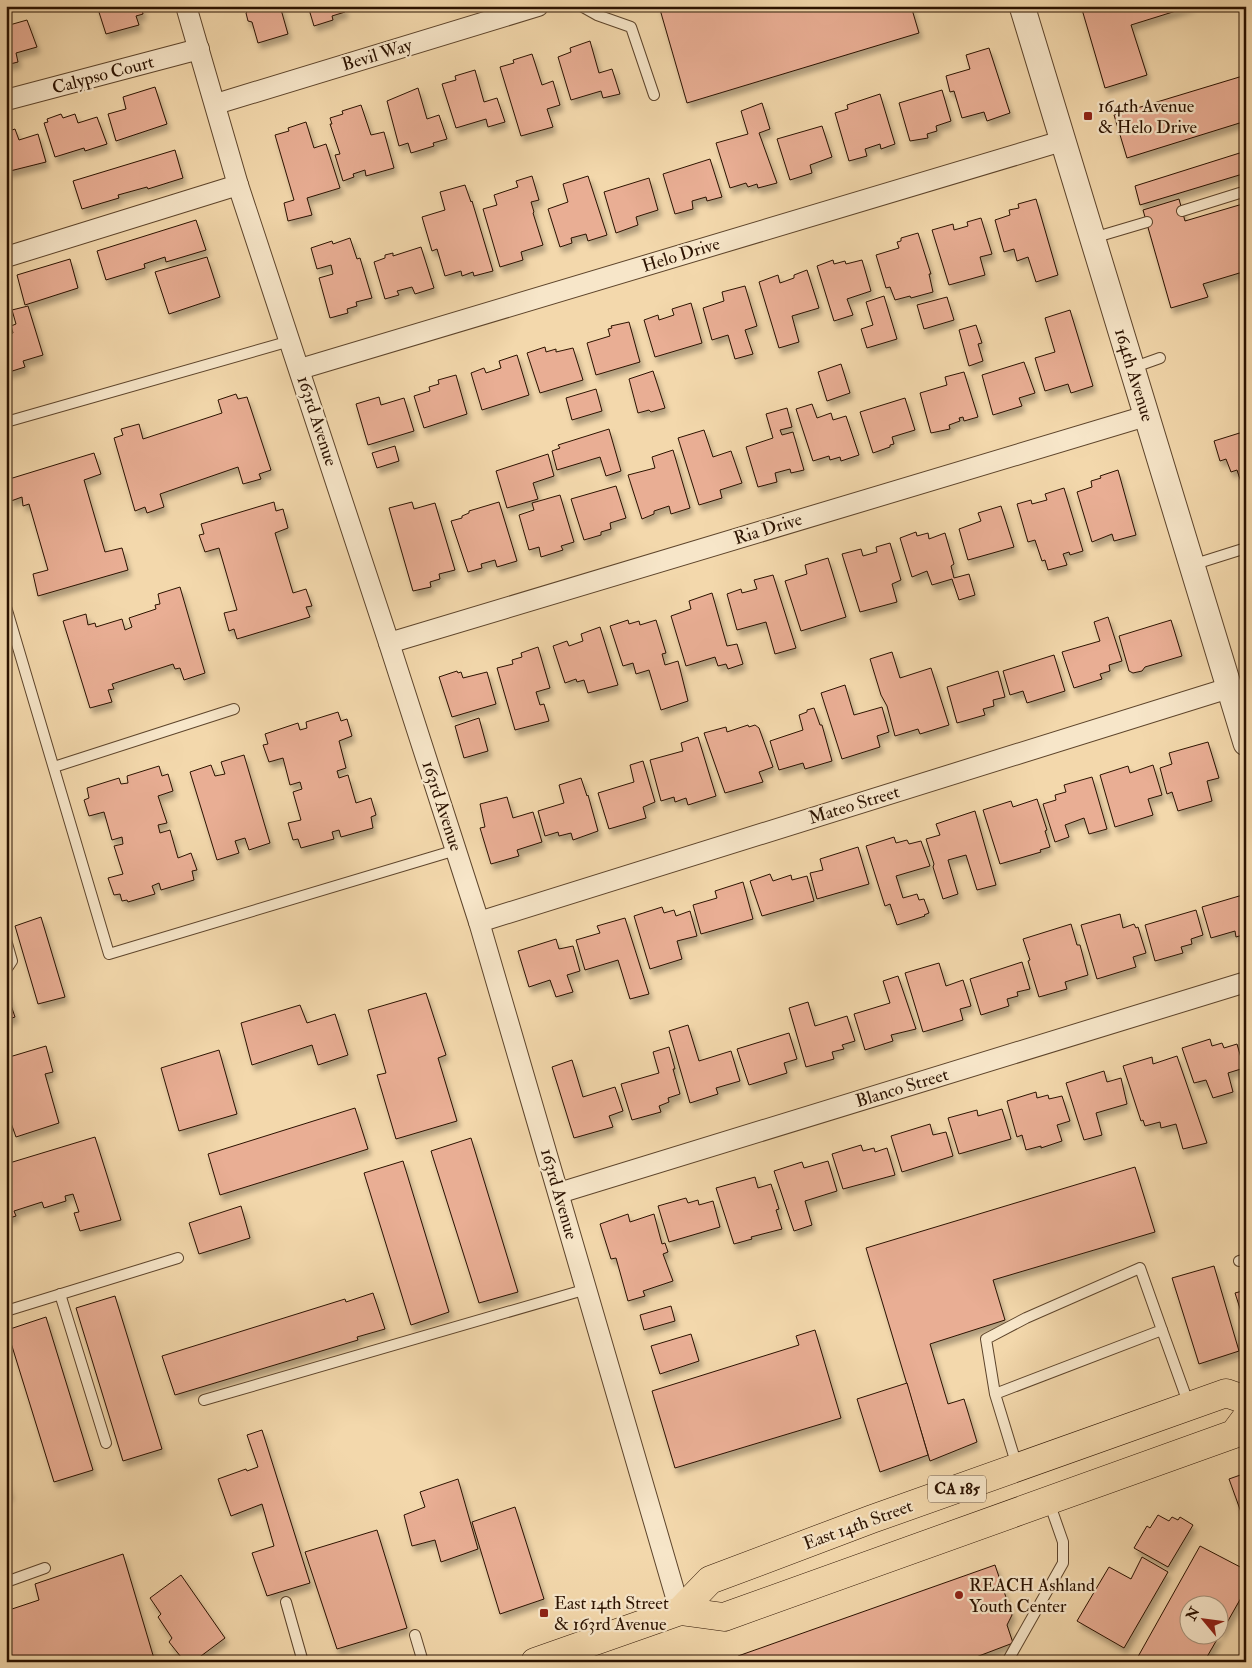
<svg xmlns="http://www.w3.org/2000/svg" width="1252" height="1668" font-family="'IM FELL Double Pica',serif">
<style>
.building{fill:#e9ae94;stroke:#2b1200;filter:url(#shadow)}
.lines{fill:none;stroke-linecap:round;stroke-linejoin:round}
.service-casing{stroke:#5d442b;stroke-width:12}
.minor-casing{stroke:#5d442b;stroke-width:22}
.tertiary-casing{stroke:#5d442b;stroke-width:27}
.primary-casing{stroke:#2b1200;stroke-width:29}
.service{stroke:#f7e6c9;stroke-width:10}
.minor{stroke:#f7e6c9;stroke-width:20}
.tertiary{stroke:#f7e6c9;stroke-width:25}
.primary{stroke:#f3d8ac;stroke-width:28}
.poi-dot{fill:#8f2418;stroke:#f7e6c9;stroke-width:2}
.labels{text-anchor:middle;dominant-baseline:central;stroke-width:4.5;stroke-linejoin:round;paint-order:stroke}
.shield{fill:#f7e6c9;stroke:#68523c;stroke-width:1}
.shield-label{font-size:16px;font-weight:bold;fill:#2b1200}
.street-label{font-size:18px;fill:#2b1200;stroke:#f7e6c9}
.poi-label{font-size:18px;fill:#2b1200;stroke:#f7e6c9;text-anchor:start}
</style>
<defs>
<filter id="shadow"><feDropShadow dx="3" dy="5.5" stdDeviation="2.5" flood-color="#0004"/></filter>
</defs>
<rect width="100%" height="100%" fill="#f3d8ac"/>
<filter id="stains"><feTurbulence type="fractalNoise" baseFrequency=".004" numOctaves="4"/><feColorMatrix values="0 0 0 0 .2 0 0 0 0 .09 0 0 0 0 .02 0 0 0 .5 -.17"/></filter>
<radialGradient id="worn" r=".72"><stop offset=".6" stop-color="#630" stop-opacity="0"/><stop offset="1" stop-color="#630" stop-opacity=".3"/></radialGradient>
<g class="building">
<path d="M97 6H141L143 14 136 16 139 25 106 34Z"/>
<path d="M247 6H280L288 34 258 43 252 22 248 21 246 13 248 11Z"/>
<path d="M308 6H343L345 12 332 16 333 20 314 26Z"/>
<path d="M659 6H911L919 33 687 103Z"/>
<path d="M1081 6H1192L1131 25 1147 75 1105 88Z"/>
<path d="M27 20 37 47 16 53 18 62 6 65V26Z"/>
<path d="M590 41 599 73 612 69 620 94 603 98 601 91 571 100 558 57 571 52 570 48Z"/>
<path d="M989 48 1010 113 987 121 984 112 962 118 954 91 950 92 946 76 970 69 966 55Z"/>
<path d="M532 54 542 85 553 81 560 105 547 109 553 127 521 136 500 67 514 63 513 60Z"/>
<path d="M475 70 484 102 497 98 505 122 488 127 486 119 456 128 442 84 456 80 455 76Z"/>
<path d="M1246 75V121L1127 158 1114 115Z"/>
<path d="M155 87 167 124 116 141 108 114 126 109 123 97Z"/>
<path d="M418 88 427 119 439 115 447 139 433 143 434 146 411 153 408 143 399 146 387 101Z"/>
<path d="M942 90 951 121 936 126 937 131 927 134 928 138 910 141 899 103Z"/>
<path d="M880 94 895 144 881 149 880 144 865 149 867 156 849 161 835 113 848 109 847 105Z"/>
<path d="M762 103 770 129 759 133 777 183 758 188 757 184 748 187 746 183 730 188 716 143 748 134 741 111Z"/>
<path d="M361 105 371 135 384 132 394 168 366 176 365 170 353 174 354 177 343 181 335 155 340 154 330 124H332L330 118 343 114 342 111Z"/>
<path d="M61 114 63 118 75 114 78 123 97 117 107 144 85 151 84 148 55 157 44 123 48 122 47 119Z"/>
<path d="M306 122 314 148 326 144 340 188 307 198 312 215 288 221 284 203 294 200 275 135 289 131 288 128Z"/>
<path d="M822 126 832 157 810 165 812 173 790 180 777 139Z"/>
<path d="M15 129 19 140 38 134 46 162 6 172V132Z"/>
<path d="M175 150 183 178 148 189 147 187 118 195 119 198 82 209 73 181Z"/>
<path d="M1246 151V173L1140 205 1135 186Z"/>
<path d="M710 159 722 197 707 201 706 197 692 201 693 209 675 214 663 174Z"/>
<path d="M532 176 539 200 531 202 534 212 533 213 543 245 521 252 523 260 500 267 483 209 497 205 494 195 518 187 516 181Z"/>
<path d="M588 176 607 235 588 241 586 234 571 238 572 243 560 247 548 209 568 202 563 184Z"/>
<path d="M649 178 658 210 636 217 638 225 616 233 604 192Z"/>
<path d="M465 185 471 202 472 201 493 271 474 276 473 272 462 276 461 271 445 276 437 249 432 251 422 217 445 210 440 192Z"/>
<path d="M1036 199 1058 275 1036 282 1028 257 1017 261 1014 249 1004 252 995 220 1010 215 1009 210 1019 208 1018 204Z"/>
<path d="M1179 199 1185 221 1246 203V271L1203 284 1208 297 1171 308 1143 210Z"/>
<path d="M981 218 992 254 980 257 985 275 949 285 932 230 953 224 954 230 968 226 967 222Z"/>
<path d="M196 220 206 250 166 262 165 257 144 264 145 268 106 280 97 251Z"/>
<path d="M918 233 931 274H929L933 292 911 298 910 296 895 300 890 287 886 288 876 255 899 248 897 242 901 241V238Z"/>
<path d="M350 238 357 259 360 258 372 298 356 302 357 306 347 309 348 313 330 318 319 278 333 274 331 265 317 269 311 248 332 241 333 244Z"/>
<path d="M421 247 434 288 415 294 412 287 397 291 399 295 385 299 374 262 385 258V255L393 253V256Z"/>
<path d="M207 257 220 297 169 314 155 272Z"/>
<path d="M70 259 78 288 25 305 17 275Z"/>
<path d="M833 260 834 264 845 261 846 264 862 260 871 291 847 299 853 315 834 321 817 266Z"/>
<path d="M807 270 819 308 792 316 799 342 779 348 759 282 778 275 780 283 794 278V275Z"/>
<path d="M745 286 757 326 745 330 753 354 735 359 728 335 712 340 703 308 724 301 722 292Z"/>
<path d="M884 296 897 339 867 348 861 329 873 325 866 302Z"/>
<path d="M947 297 954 320 924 329 917 305Z"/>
<path d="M691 303 702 343 655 357 644 320 658 315 659 320 674 315 672 309Z"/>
<path d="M28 306 43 355 23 361 25 367 6 373V335L13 333 11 326 16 324 12 310Z"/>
<path d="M1070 310 1093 386 1071 393 1068 384 1045 391 1035 358 1055 352 1045 318Z"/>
<path d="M629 322 640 362 596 375 587 343 610 336 608 329 612 328 611 326Z"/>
<path d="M976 325 982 343 978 344 983 361 969 366 959 330Z"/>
<path d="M545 347 546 352 556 349V352L573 348 583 380 540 393 527 353Z"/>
<path d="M517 355 529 395 482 410 471 373 484 368 486 373 501 368 499 361Z"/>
<path d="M1024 362 1035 393 1019 398 1022 406 993 415 982 375Z"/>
<path d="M841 364 850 393 827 401 818 372Z"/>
<path d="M653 371 665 408 651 412 649 410 638 413 629 379Z"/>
<path d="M964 372 978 417 964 421 963 417 959 418 960 421 949 425 950 429 931 433 920 393 947 385 945 377Z"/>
<path d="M456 375 467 414 424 428 414 396 430 391 429 387 439 384 438 380Z"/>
<path d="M596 389 602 411 572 420 566 398Z"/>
<path d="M236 394 238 399 247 397 271 470 259 474 261 479 243 484 238 467 160 494 164 507 147 513 145 507 135 511 114 438 123 435 121 429 139 424 143 439 222 413 218 400Z"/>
<path d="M379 397 381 405 404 398 414 431 368 445 356 404Z"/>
<path d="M905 398 915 430 892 437 894 444 890 445V447L873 453 860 412Z"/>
<path d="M812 404 817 418 831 413 833 420 846 416 859 455 841 461 840 457 830 460 829 456 813 461 796 409Z"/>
<path d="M787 408 792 427 780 430 782 435 793 432 804 470 791 473 790 469 775 473 777 482 758 487 746 447 773 438 766 414Z"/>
<path d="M609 429 621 471 606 476 600 457 557 470 552 451 560 448 558 445Z"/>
<path d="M704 430 713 457 731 451 742 483 720 490 722 498 699 505 678 438Z"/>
<path d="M1246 431V497L1237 470 1231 472 1226 459 1220 461 1214 441Z"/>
<path d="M395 446 399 461 377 468 372 453Z"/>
<path d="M673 450 690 508 671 514 669 506 654 511V514L642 519 628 475 655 468 652 457Z"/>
<path d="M94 453 101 474 84 480 105 552 122 548 128 570 38 596 33 574 48 570 29 504 23 506 22 497 11 501 6 480Z"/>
<path d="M548 454 554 476 533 483 538 499 507 508 496 471Z"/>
<path d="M1118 470 1136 535 1114 541 1112 534 1092 542 1077 492 1092 487 1091 481 1101 478 1100 476Z"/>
<path d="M616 486 626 518 610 523 611 529 601 532V535L584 540 571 499Z"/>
<path d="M1064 488 1083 551 1070 555 1069 552 1063 554 1067 565 1048 570 1045 560 1042 561 1035 540 1028 542 1017 504 1031 500 1032 504 1047 500 1045 494Z"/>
<path d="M560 495 574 542 561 546 563 550 541 557 539 547 529 550 519 515 534 510 532 503Z"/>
<path d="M274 502 276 511 283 509 288 528 275 533 293 593 306 589 312 606 306 607 310 617 237 639 234 629 229 631 224 613 237 610 219 548 205 552 199 535 204 534 201 524Z"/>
<path d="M412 502 414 509 435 503 455 570 439 574 440 579 430 582 431 587 413 591 389 508Z"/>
<path d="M499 502 517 561 497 567 495 560 481 564 482 568 468 572 451 521 462 518V516L469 513V511Z"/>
<path d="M1001 506 1014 547 968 560 959 529 981 521 978 513Z"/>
<path d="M916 532 917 536 928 533 929 539 945 533 954 564 951 566 954 578 969 574 975 595 959 600 952 579 932 585 927 571 912 577 900 538Z"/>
<path d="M890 543 901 580 892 584 897 602 860 612 842 554 861 549 863 556 877 552 876 547Z"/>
<path d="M828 558 846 617 801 631 785 581 807 574 805 565Z"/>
<path d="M773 575 796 648 775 654 766 622 737 630 727 594 741 589 742 593 757 589 754 580Z"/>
<path d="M180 587 205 673 184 680 180 668 175 669 173 664 112 684 114 689 108 690 112 702 90 708 63 621 86 614 88 625 95 623 96 627 122 619 125 630 132 627 129 618 156 609 155 605 160 604 158 594Z"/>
<path d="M712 593 727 646 737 644 743 664 728 669 726 664 718 666 715 657 686 666 671 616 691 609 689 601Z"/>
<path d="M1108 617 1122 661 1109 665 1110 671 1100 674 1102 679 1074 688 1062 652 1100 641 1094 622Z"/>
<path d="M628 620 629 624 639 621 640 625 656 620 666 653 662 654 665 665 678 661 688 701 661 710 649 670 636 674 633 663 623 666 610 626Z"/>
<path d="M1171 620 1182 656 1145 667 1142 671 1133 673 1129 671 1119 636Z"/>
<path d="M600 627 618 685 588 693 584 680 577 682 576 679 565 683 553 646 567 641 569 646 583 641 581 634Z"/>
<path d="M538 647 550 688 536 692 540 705 544 704 549 721 515 730 497 668 513 664 512 660 522 657 521 653Z"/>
<path d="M892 652 900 678 931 668 949 725 920 734 918 729 895 736 887 706 881 695 870 659Z"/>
<path d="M1054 655 1065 691 1027 703 1023 691 1010 695 1003 671Z"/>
<path d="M457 671 458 673 461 672 463 678 487 672 496 704 452 717 439 677Z"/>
<path d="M998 671 1005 697 993 700 994 706 983 709 985 715 957 723 947 687Z"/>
<path d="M845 685 854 715 882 707 889 732 877 736 880 747 842 759 821 693Z"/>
<path d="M814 708 820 725H822L832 761 805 769 803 763 779 770 770 741 803 730 799 715 807 712V710Z"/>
<path d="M338 712 341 721 347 719 352 736 339 741 346 768 337 771 339 778 348 775 356 803 371 798 376 815 371 817 373 828 341 837 339 830 332 832 334 839 301 848 298 839 293 840 288 823 301 820 293 792 302 789 300 782 290 785 283 758 269 762 263 745 268 744 265 734 298 723 300 730 307 728 306 722Z"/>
<path d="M479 718 488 751 464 758 455 726Z"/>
<path d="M748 725 749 727 755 725 759 728 773 767 759 772 763 782 725 793 704 733 726 727 727 732Z"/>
<path d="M698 737 716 796 688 805 686 798 675 802 674 797 661 801 650 760 683 751 681 743Z"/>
<path d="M1208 742 1219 778 1207 781 1212 801 1178 811 1172 792 1167 794 1160 768 1172 764 1169 753Z"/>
<path d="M244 755 270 843 249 850 245 838 235 841 239 853 217 860 190 772 211 765 215 776 225 774 221 762Z"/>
<path d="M643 761 655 802 643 807 646 818 609 829 598 793 634 782 630 765Z"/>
<path d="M1153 765 1162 795 1148 799 1153 815 1115 827 1100 775 1128 766 1130 773Z"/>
<path d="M159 766 162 776 168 774 173 791 158 796 167 823 158 825 160 833 170 830 178 858 191 853 197 870 192 871 194 880 161 890 159 883 152 886 155 894 128 902 127 900 122 901 120 894 114 895 108 878 123 874 114 846 123 844 122 837 112 840 104 812 89 816 84 800 89 798 87 788 119 778 121 784 128 783 127 776Z"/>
<path d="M1092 777 1107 829 1089 834 1084 818 1065 825 1069 837 1055 842 1043 804 1056 800 1055 795 1066 792 1064 785Z"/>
<path d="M581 778 587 796 588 795 598 831 573 840 571 833 559 836 558 832 545 836 538 811 564 803 559 785Z"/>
<path d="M507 797 513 818 533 812 542 842 517 850 519 856 491 864 480 828 485 827 480 804Z"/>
<path d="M1037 799 1047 830 1045 831 1050 847 1040 850 1041 852 1000 864 983 810 1011 801 1013 807Z"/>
<path d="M975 811 996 885 977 890 966 855 948 860 958 894 943 899 933 867 934 864 926 839 940 835 936 824Z"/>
<path d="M894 837 896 843 907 840 909 844 921 841 930 866 896 876 903 898 917 894 919 900 924 899 929 913 924 915 925 916 897 925 890 904 885 906 866 846Z"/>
<path d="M858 847 869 884 817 899 810 873 823 870 820 859Z"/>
<path d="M770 874 773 881 791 875 792 880 807 876 814 901 762 916 750 881Z"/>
<path d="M743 882 753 919 701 934 693 905 717 898 715 891Z"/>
<path d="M1246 894V934L1236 937 1235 931 1211 938 1202 907Z"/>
<path d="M662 907 664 913 674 910 676 916 690 911 697 936 677 941 682 959 650 969 634 916Z"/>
<path d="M1196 910 1203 935 1191 939 1192 944 1181 947 1183 953 1155 961 1145 925Z"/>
<path d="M1120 914 1123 928 1134 924 1136 928 1138 927 1146 953 1133 957 1136 967 1097 979 1081 925Z"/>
<path d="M41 917 65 997 38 1004 15 926Z"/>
<path d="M625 918 649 994 630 999 618 960 585 970 576 940 600 933 597 926Z"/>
<path d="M1071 924 1077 945H1080L1088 975 1065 982 1067 989 1039 997 1028 961 1030 960 1023 939Z"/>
<path d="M556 939 559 949 573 946 580 971 567 975 573 992 556 997 550 980 529 987 518 951Z"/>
<path d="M1022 962 1030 989 1017 992 1018 996 1007 999 1009 1006 981 1015 970 979Z"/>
<path d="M939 963 946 986 963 980 971 1006 960 1009 963 1020 923 1032 905 973Z"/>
<path d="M898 976 916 1029 891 1035 893 1041 865 1050 854 1014 890 1003 883 981Z"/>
<path d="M6 991 15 1017 6 1020Z"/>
<path d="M426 993 446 1055 438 1058 457 1121 396 1139 377 1075 386 1073 368 1010Z"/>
<path d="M808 1002 815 1026 847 1016 855 1041 842 1045 844 1049 832 1052 834 1059 806 1067 789 1008Z"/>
<path d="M300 1005 307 1023 335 1014 348 1055 318 1065 312 1045 252 1065 241 1023Z"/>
<path d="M688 1025 699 1061 731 1051 740 1081 716 1088 718 1094 690 1103 669 1031Z"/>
<path d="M789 1033 797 1059 784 1063 787 1073 749 1085 737 1049Z"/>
<path d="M1210 1039 1212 1046 1222 1043 1224 1048 1237 1044 1244 1068 1228 1073 1233 1092 1213 1098 1206 1080 1194 1083 1182 1048Z"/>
<path d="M1246 1039V1053L1242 1041Z"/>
<path d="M46 1046 53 1072 45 1074 59 1123 16 1137 11 1123 6 1125V1058Z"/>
<path d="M669 1047 675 1069H673L680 1094 668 1098 669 1102 659 1106 661 1112 632 1120 621 1084 659 1073 653 1052Z"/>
<path d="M219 1050 237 1114 179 1131 161 1068Z"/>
<path d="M1177 1056 1207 1143 1183 1149 1176 1124 1161 1128 1160 1122 1145 1126 1143 1120 1141 1121 1123 1066 1152 1057 1153 1064Z"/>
<path d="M572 1060 583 1097 615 1087 623 1111 609 1116 613 1127 574 1138 552 1067Z"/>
<path d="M1104 1071 1107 1082 1121 1078 1127 1104 1096 1113 1102 1135 1084 1140 1066 1083Z"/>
<path d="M1036 1092 1037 1098 1048 1095 1049 1099 1062 1096 1070 1121 1057 1125 1062 1141 1041 1148V1146L1026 1150 1022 1135 1017 1137 1007 1101Z"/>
<path d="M355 1108 368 1149 220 1195 208 1154Z"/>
<path d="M1002 1109 1011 1139 959 1154 948 1118 977 1110 978 1116Z"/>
<path d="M930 1124 933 1135 946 1132 953 1156 902 1172 891 1136Z"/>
<path d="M95 1137 121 1220 80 1231 74 1213 79 1212 73 1194 65 1196 66 1201 44 1208 42 1202 14 1211 16 1216 6 1219V1164Z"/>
<path d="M471 1138 518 1292 479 1303 431 1151Z"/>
<path d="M861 1145 863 1151 874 1148 875 1152 887 1148 895 1175 843 1189 832 1154Z"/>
<path d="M403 1161 449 1312 411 1325 364 1173Z"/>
<path d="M828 1161 837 1191 805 1201 812 1225 794 1231 774 1171 802 1162 804 1168Z"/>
<path d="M1135 1167 1155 1232 993 1280 1005 1320 930 1344 948 1404 964 1399 977 1442 930 1461 866 1248Z"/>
<path d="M755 1177 758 1188 771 1184 779 1209 776 1210 782 1229 751 1237 752 1239 734 1244 716 1188Z"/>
<path d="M686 1198 688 1203 698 1200 699 1205 713 1201 720 1227 669 1242 658 1206Z"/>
<path d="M241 1206 250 1238 199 1254 189 1223Z"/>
<path d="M628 1214 630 1222 654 1214 662 1244 665 1243 668 1252 663 1254 673 1281 643 1291 645 1296 628 1301 616 1258 611 1259 600 1224Z"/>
<path d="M1214 1266 1239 1351 1199 1364 1172 1278Z"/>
<path d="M1246 1290V1327L1235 1293Z"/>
<path d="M373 1293 385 1329 357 1337 358 1340 175 1395 162 1356 345 1299 346 1302Z"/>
<path d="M115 1296 162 1449 123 1461 76 1308Z"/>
<path d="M671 1306 675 1321 644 1330 640 1315Z"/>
<path d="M46 1317 93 1470 54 1482 7 1330Z"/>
<path d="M815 1330 841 1418 675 1468 652 1391 799 1345 796 1336Z"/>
<path d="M691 1334 699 1361 660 1374 651 1346Z"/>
<path d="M907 1383 928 1455 880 1472 857 1399Z"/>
<path d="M262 1430 310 1583 267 1596 252 1553 274 1546 262 1504 231 1516 218 1479 246 1469 247 1471 258 1467 247 1435Z"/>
<path d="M1246 1473V1526L1229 1479Z"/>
<path d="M458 1479 478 1549 441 1562 435 1540 412 1546 404 1515 425 1507 420 1492Z"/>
<path d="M6 1482 10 1495 6 1496Z"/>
<path d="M515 1507 544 1599 500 1614 472 1522Z"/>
<path d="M1158 1515 1169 1521 1172 1517 1178 1520 1180 1517 1193 1525 1168 1567 1134 1548 1147 1526 1150 1528Z"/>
<path d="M377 1530 407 1628 337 1649 305 1552Z"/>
<path d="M1200 1546 1246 1570V1589L1220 1635V1606H1190V1636H1219L1204 1662H1135Z"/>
<path d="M123 1554 155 1662H6V1611L39 1600 35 1584Z"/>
<path d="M1142 1557 1168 1572 1124 1648 1077 1621 1109 1567 1131 1579Z"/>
<path d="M995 1565 1012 1615 1007 1625 1013 1643 963 1662H740L738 1656Z"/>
<path d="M181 1575 225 1638 193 1662H185L169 1642 172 1638 158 1617 161 1614 150 1598Z"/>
</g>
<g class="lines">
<defs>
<g id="service">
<path d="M581 6 597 15 631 27 654 95"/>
<path d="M1182 211 1246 191"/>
<path d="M1093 238 1147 222"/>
<path d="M1132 368 1160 358"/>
<path d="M6 422 290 341"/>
<path d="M1192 565 1246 548"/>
<path d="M6 607 109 954 456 850"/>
<path d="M54 767 234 709"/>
<path d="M6 940 12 961 6 970"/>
<path d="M1239 1261 1246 1259"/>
<path d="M60 1294 106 1443"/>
<path d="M6 1311 178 1258"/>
<path d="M1162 1330 1189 1405"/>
<path d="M995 1394 1162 1330 1140 1268 1026 1318 986 1339 995 1394 1017 1466"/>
<path d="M204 1400 587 1289"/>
<path d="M6 1582 45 1568"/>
<path d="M286 1602 303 1662"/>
<path d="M415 1635 423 1662"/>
<path d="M1007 1662 1063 1563V1542L1049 1502"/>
</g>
<g id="minor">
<path d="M186 6 238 185 389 643 479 922 680 1611"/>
<path d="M6 100 199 49"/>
<path d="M216 104 538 6"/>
<path d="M6 257 238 185"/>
<path d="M300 369 1062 141"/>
<path d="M389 643 1146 416"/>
<path d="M479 922 1229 688"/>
<path d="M559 1193 1246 982"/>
</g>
<path id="tertiary" d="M1022 6 1246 743"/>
<g id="primary">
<path d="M680 1611 724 1617 1234 1434 1246 1418"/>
<path d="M535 1662 680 1611 710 1580 872 1519 1226 1393 1246 1400"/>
</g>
</defs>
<use href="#service" class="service-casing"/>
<use href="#minor" class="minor-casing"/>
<use href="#tertiary" class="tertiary-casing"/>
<use href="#primary" class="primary-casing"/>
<use href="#service" class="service"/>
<use href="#minor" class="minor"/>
<use href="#tertiary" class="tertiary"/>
<use href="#primary" class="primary"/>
</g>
<g class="poi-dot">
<rect x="1083" y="111" width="10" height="10" rx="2.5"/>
<circle cx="959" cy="1595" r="5"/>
<rect x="539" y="1608" width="10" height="10" rx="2.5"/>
</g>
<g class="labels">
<rect class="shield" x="928" y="1475.5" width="58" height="27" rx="4"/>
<g class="shield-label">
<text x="957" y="1489">CA 185</text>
</g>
<g class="street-label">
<text transform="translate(377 55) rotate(-17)">Bevil Way</text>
<text transform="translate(103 75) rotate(-15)">Calypso Court</text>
<text transform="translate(681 255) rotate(-17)">Helo Drive</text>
<text transform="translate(1134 375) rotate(73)">164th Avenue</text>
<text transform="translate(317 421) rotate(72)">163rd Avenue</text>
<text transform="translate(768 529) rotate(-17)">Ria Drive</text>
<text transform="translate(854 805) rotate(-17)">Mateo Street</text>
<text transform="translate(442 806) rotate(72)">163rd Avenue</text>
<text transform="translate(902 1088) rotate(-17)">Blanco Street</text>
<text transform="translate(559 1194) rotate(74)">163rd Avenue</text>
<text transform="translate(858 1525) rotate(-20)">East 14th Street</text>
</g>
<g class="poi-label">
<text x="1098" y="106">164th Avenue<tspan x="1098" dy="21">&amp; Helo Drive</tspan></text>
<text x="969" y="1585">REACH Ashland<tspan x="969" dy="21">Youth Center</tspan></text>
<text x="554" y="1603">East 14th Street<tspan x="554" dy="21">&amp; 163rd Avenue</tspan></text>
</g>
</g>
<rect width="1252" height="1668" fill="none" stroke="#f3d8ac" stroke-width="25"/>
<rect x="8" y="8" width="1237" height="1653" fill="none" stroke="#2b1200" stroke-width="2.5"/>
<rect x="12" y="12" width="1227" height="1643" fill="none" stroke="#2b1200"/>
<g transform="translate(1204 1620) rotate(299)"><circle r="24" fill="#f7e6c9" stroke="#a59179"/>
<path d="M0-4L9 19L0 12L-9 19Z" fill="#8f2418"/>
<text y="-8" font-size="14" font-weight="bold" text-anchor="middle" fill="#2b1200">N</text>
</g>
<rect width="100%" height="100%" filter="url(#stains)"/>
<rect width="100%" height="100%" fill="url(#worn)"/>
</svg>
